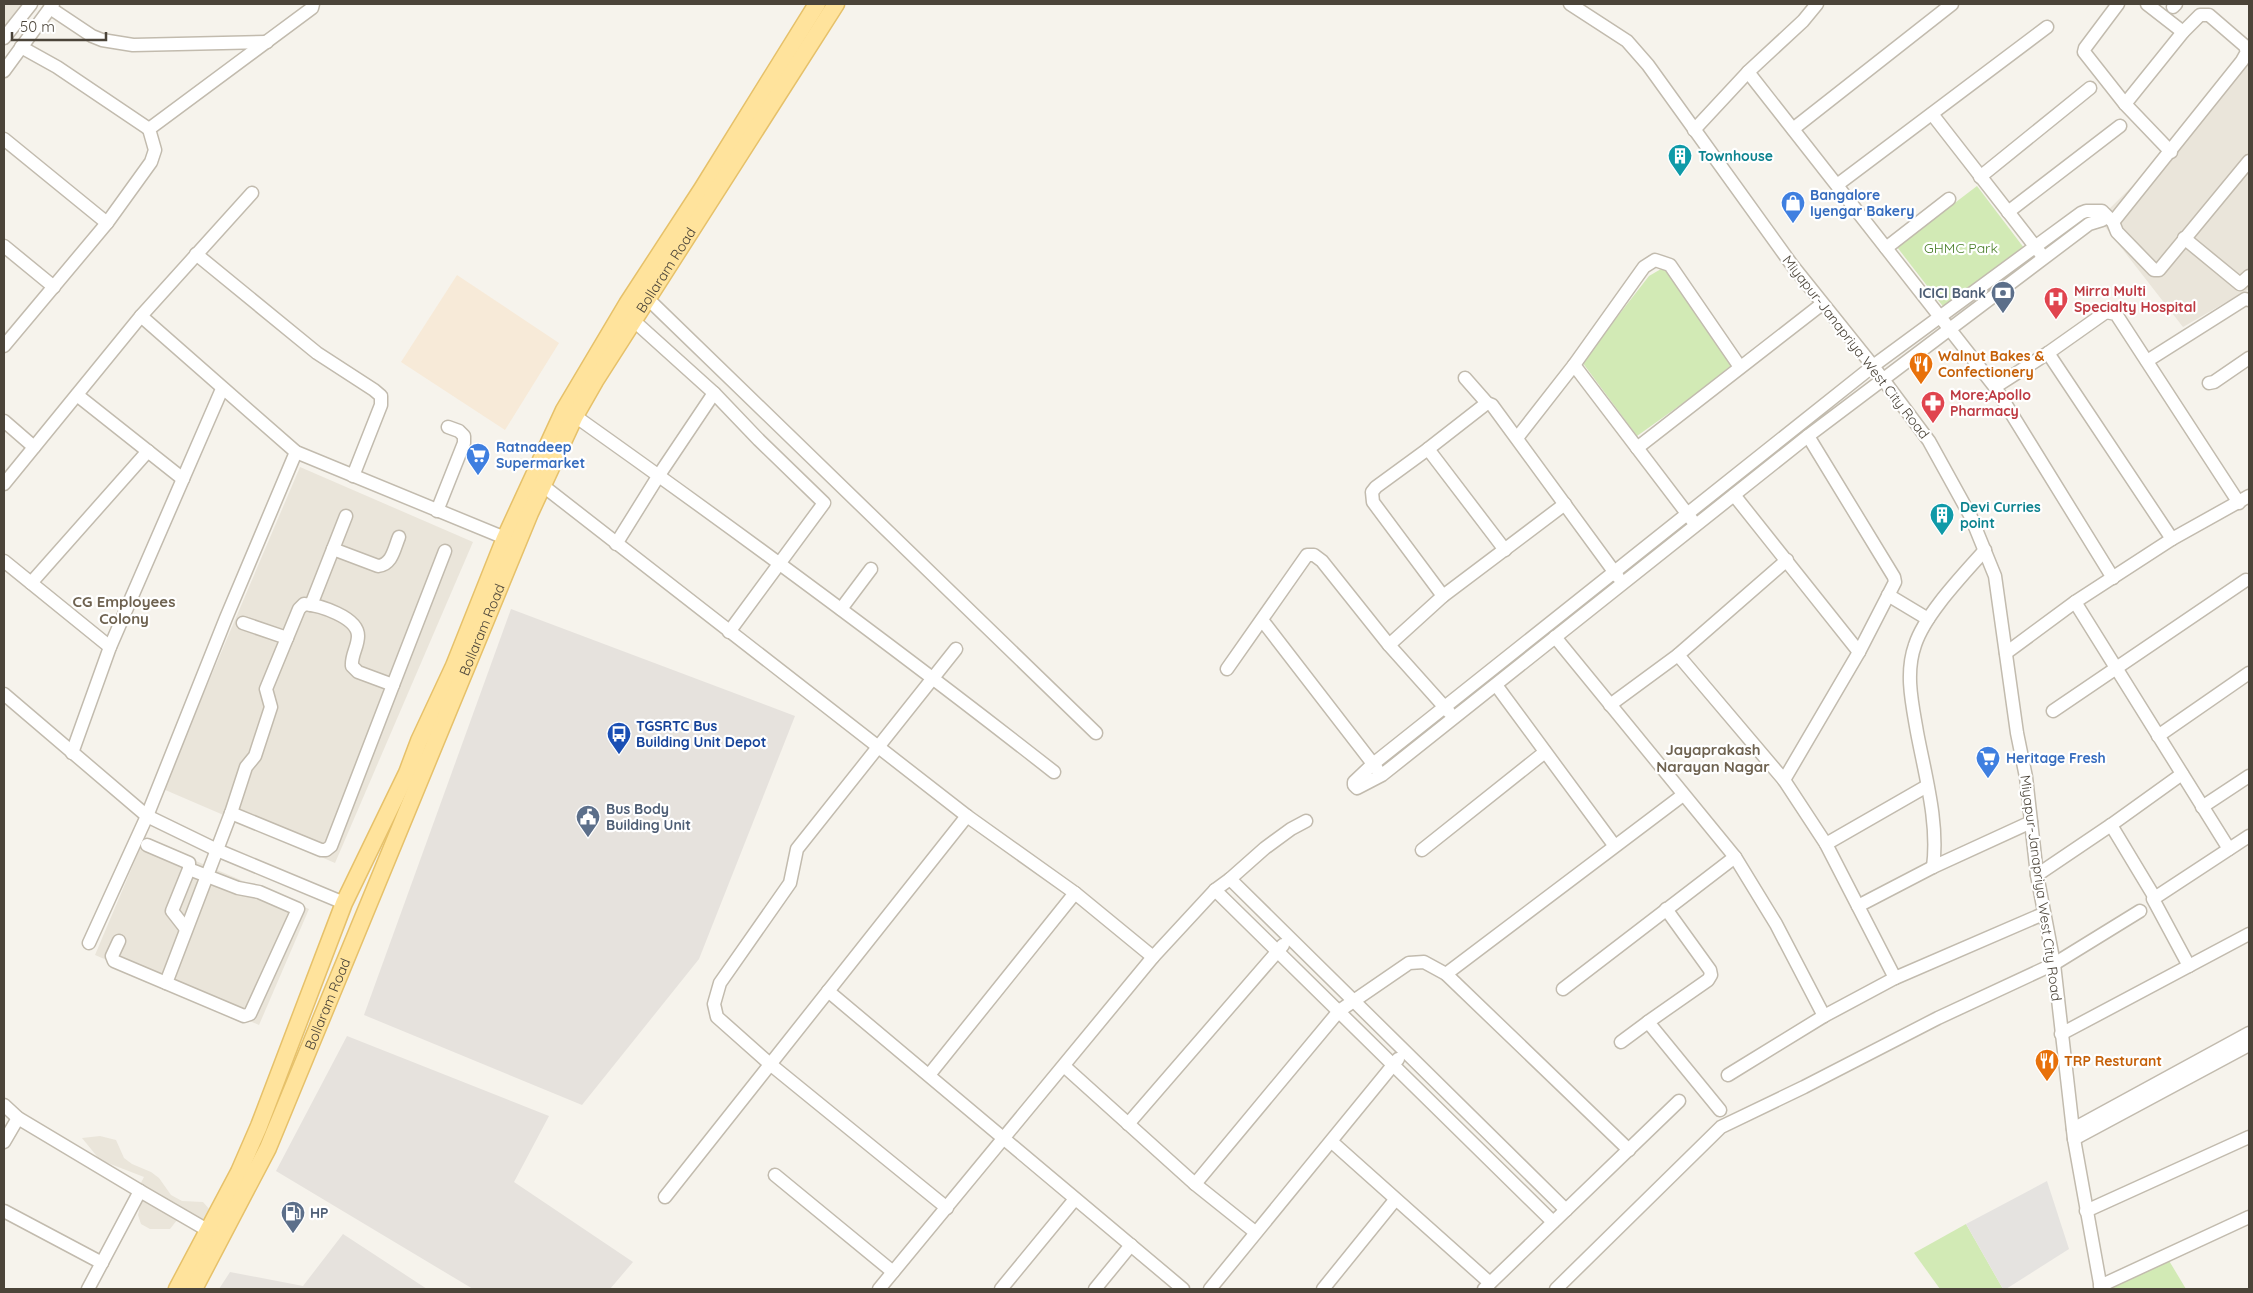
<svg xmlns="http://www.w3.org/2000/svg" width="2253" height="1293" font-family="Quicksand,sans-serif">
<style>
.residential{fill:#eae5da}
.commercial{fill:#f7ead8}
.industrial{fill:#e6e2dd}
.green{fill:#d2eab5}
.parking{fill:#e5e3e0}
.lines{fill:none;stroke-linecap:round;stroke-linejoin:round}
.minor-casing{stroke:#c2bbae;stroke-width:15}
.major-casing{stroke:#e6c16a;stroke-width:19}
.minor{stroke:#fff;stroke-width:12}
.major{stroke:#ffe39c;stroke-width:16}
.labels{text-anchor:middle;dominant-baseline:central;stroke-width:4.5;stroke-linejoin:round;paint-order:stroke}
.culture-label{font-size:14px;font-weight:bold;fill:#0d838f;stroke:#fff;text-anchor:start}
.shop-label{font-size:14px;font-weight:bold;fill:#366cbe;stroke:#fff;text-anchor:start}
.park-label{font-size:14px;fill:#4a7f2a;stroke:#fff}
.street-label{font-size:14px;fill:#4b4439;stroke:#fff}
.health-label{font-size:14px;font-weight:bold;fill:#be3a42;stroke:#fff;text-anchor:start}
.service-label{font-size:14px;font-weight:bold;fill:#4e5e75;stroke:#fff;text-anchor:start}
.food-label{font-size:14px;font-weight:bold;fill:#c56008;stroke:#fff;text-anchor:start}
.transit-label{font-size:14px;font-weight:bold;fill:#164399;stroke:#fff;text-anchor:start}
.neighbourhood-label{font-size:15px;font-weight:bold;fill:#6e6250;stroke:#fff}
</style>
<rect width="100%" height="100%" fill="#f6f3ec"/>
<g class="residential">
<path d="M4 4H37L4 47Z"/>
<path d="M2249 55V289L2183 327 2099 219 2179 140Z"/>
<path d="M300 467 473 542 335 863 163 789Z"/>
<path d="M144 839 309 909 259 1025 95 955Z"/>
<path d="M100 1136 116 1140 124 1158 132 1164 151 1172 159 1178 171 1195 182 1201 203 1202 210 1210V1220L195 1222 186 1218 177 1220 170 1229H150L141 1224 138 1215 140 1206 133 1198 144 1177 100 1160 82 1138Z"/>
</g>
<path class="commercial" d="M457 275 559 343 505 430 401 362Z"/>
<g class="industrial">
<path d="M511 609 795 716 699 959 582 1105 364 1015Z"/>
<path d="M347 1036 549 1116 514 1182 633 1262 610 1289H473L276 1171Z"/>
<path d="M343 1234 427 1289H219L230 1272 303 1286Z"/>
</g>
<g class="green">
<path d="M1977 186 2024 248 1945 309 1897 247Z"/>
<path d="M1661 269 1671 272 1735 366 1637 436 1582 362 1649 276Z"/>
<path d="M1966 1224 2003 1289H1940L1914 1253Z"/>
<path d="M2165 1254 2186 1289H2113L2112 1286Z"/>
</g>
<path class="parking" d="M2047 1181 2069 1249 2006 1289H2003L1966 1224Z"/>
<g class="lines">
<defs>
<g id="minor">
<path d="M1570 4 1627 41 1648 65 1792 265 1873 366 1929 441 1971 517 1995 576 2017 733 2026 777 2037 875 2054 964 2074 1139 2101 1289"/>
<path d="M2147 4 2183 32"/>
<path d="M2173 7 2176 4"/>
<path d="M50 8 92 36 102 40 133 45 267 42"/>
<path d="M4 38 31 4"/>
<path d="M21 47 57 67 149 129"/>
<path d="M4 71 53 4"/>
<path d="M1748 72 1995 387 2113 578"/>
<path d="M2125 104 2171 152"/>
<path d="M1932 114 2041 254"/>
<path d="M1793 129 1952 4"/>
<path d="M1694 130 1748 72 1803 21 1817 4"/>
<path d="M4 139 107 223"/>
<path d="M1980 177 2090 88"/>
<path d="M1837 185 2047 27"/>
<path d="M2008 212 2120 126"/>
<path d="M2106 217 2102 220 2089 224 1808 436 1382 775 1357 788 1354 785V782L1373 764 1873 366 2081 213 2086 211H2102L2113 222 2117 232 2154 270H2159L2249 161"/>
<path d="M2113 222 2242 61 2247 52 2245 46 2209 15H2200L2183 32 2125 104 2084 52 2085 48 2118 4"/>
<path d="M2184 238 2240 284 2249 276"/>
<path d="M4 246 54 287"/>
<path d="M1886 248 1949 199"/>
<path d="M196 254 317 353 374 390 381 396V405L353 476"/>
<path d="M647 298 1096 733"/>
<path d="M141 316 296 452 505 538"/>
<path d="M633 320 714 393 759 440 824 503 729 632"/>
<path d="M4 346 107 223 151 162 155 150 149 129 312 8 313 4"/>
<path d="M2048 353 2172 539"/>
<path d="M2147 361 2245 299 2249 300"/>
<path d="M1574 365 1692 520"/>
<path d="M1465 378 1487 403 1492 405 1618 577"/>
<path d="M2209 383 2214 382 2249 358"/>
<path d="M1995 387 2048 353 2106 312 2116 314 2239 503"/>
<path d="M77 395 183 479"/>
<path d="M575 416C737 531 897 649 1054 772"/>
<path d="M4 421 34 447"/>
<path d="M1517 438 1574 365 1644 267 1655 260 1670 265 1740 367"/>
<path d="M1637 448 1822 304"/>
<path d="M1428 449 1505 550"/>
<path d="M4 484 141 316 252 193"/>
<path d="M542 485 967 816 1075 893 1153 957"/>
<path d="M1734 495 1859 652"/>
<path d="M437 511 464 443V436L459 431 448 427"/>
<path d="M616 544 659 475 714 393"/>
<path d="M333 549 378 566C392 565 394 549 399 537"/>
<path d="M4 561 110 647"/>
<path d="M31 583 148 451"/>
<path d="M1888 595 1928 619"/>
<path d="M1443 596 1373 502 1372 492 1376 487 1428 449 1487 403"/>
<path d="M2075 602 2229 849"/>
<path d="M311 605 346 516"/>
<path d="M841 609 871 569"/>
<path d="M1262 620 1377 769"/>
<path d="M1555 637 1735 857 1776 924 1824 1016"/>
<path d="M1389 645 1443 596 1565 504"/>
<path d="M2006 653 2075 602 2172 539 2249 496"/>
<path d="M1678 655 1784 780 1826 844 1895 978"/>
<path d="M1227 669 1307 555H1314L1322 561 1389 645 1449 712"/>
<path d="M393 685 445 551"/>
<path d="M1496 685 1614 845"/>
<path d="M4 694 147 816 217 850 344 903"/>
<path d="M1610 705 1678 655 1787 560"/>
<path d="M2053 711 2246 580"/>
<path d="M2158 736 2249 673"/>
<path d="M72 753 110 647 222 389"/>
<path d="M1784 780 1859 652 1895 582 1894 577 1808 436"/>
<path d="M2202 807 2249 776"/>
<path d="M231 813 321 850H326L331 846 393 685 358 672 352 666C351 655 358 647 358 636 358 617 319 605 304 604L299 609 287 638 243 623"/>
<path d="M2111 825 2155 898"/>
<path d="M1826 844 1927 786"/>
<path d="M147 845 189 863V869L172 911 186 929"/>
<path d="M1422 850 1545 752"/>
<path d="M1933 867C1939 823 1925 775 1917 732 1912 703 1905 673 1915 645 1925 614 1963 575 1985 550"/>
<path d="M2037 875 2111 825 2182 774"/>
<path d="M1230 879 1566 1210"/>
<path d="M1215 890 1553 1222"/>
<path d="M1858 906 1933 867 2031 822"/>
<path d="M1666 909 1710 970 1711 975 1708 980 1648 1022 1720 1110"/>
<path d="M119 941 112 956 114 961 244 1016 250 1014 298 909 259 892 238 888 189 869"/>
<path d="M89 943 147 816 226 618 296 452"/>
<path d="M2189 966 2153 899 2249 836"/>
<path d="M1446 974 1683 795"/>
<path d="M166 983 231 813 246 767 255 756 271 707 266 689 287 638"/>
<path d="M1563 989 1735 857"/>
<path d="M828 991 1183 1289"/>
<path d="M2061 1034 2249 934"/>
<path d="M1621 1042 1648 1022"/>
<path d="M1064 1066 1195 1184 1255 1232"/>
<path d="M929 1075 1075 893"/>
<path d="M1728 1075 1824 1016 1895 978 2043 914"/>
<path d="M4 1105 18 1118 140 1191 88 1289"/>
<path d="M1128 1124 1283 945"/>
<path d="M2073 1129 2249 1033"/>
<path d="M2074 1139 2249 1045"/>
<path d="M4 1142 18 1118"/>
<path d="M1332 1142 1490 1283"/>
<path d="M775 1175 893 1272"/>
<path d="M1195 1184 1339 1011 1409 963 1424 962 1446 974 1629 1150"/>
<path d="M140 1191 209 1231"/>
<path d="M665 1197 967 816"/>
<path d="M947 1208 770 1064 717 1017 714 1004 720 983 790 883 797 849 956 649"/>
<path d="M4 1211 102 1263"/>
<path d="M2086 1211 2249 1137"/>
<path d="M2100 1286 2249 1217"/>
<path d="M879 1289 1153 957 1215 890 1230 879 1265 848 1291 829 1306 821"/>
<path d="M1001 1289 1075 1199"/>
<path d="M1095 1289 1131 1245"/>
<path d="M1210 1289 1398 1059"/>
<path d="M1323 1289 1395 1200"/>
<path d="M1484 1289 1679 1101"/>
<path d="M1556 1289 1721 1127 1804 1087 1938 1018 2054 964 2140 911"/>
</g>
<g id="major">
<path d="M177 1289 239 1172 259 1126 344 903 407 773 419 741 454 666 505 538 564 410 627 304 702 189 817 4"/>
<path id="s1" d="M194 1289 268 1148 530 513 575 416 595 381 836 4"/>
</g>
</defs>
<use href="#minor" class="minor-casing"/>
<use href="#major" class="major-casing"/>
<use href="#minor" class="minor"/>
<use href="#major" class="major"/>
</g>
<defs>
<symbol id="building-pin" viewBox="-11 -11 22 30"><path d="M0 17L-7.5 6A9.5 9.5 0 1 1 7.5 6Z" fill="#0f9aa8" stroke="#fff"/><path d="M-4-6H4V6H1V3H-1V6H-4ZM-2.5-4.3h1.7v1.8h-1.7ZM.8-4.3h1.7v1.8H.8ZM-2.5-1h1.7V.8h-1.7ZM.8-1h1.7V.8H.8Z" fill="#fff"/></symbol>
<symbol id="shop-pin" viewBox="-11 -11 22 30"><path d="M0 17L-7.5 6A9.5 9.5 0 1 1 7.5 6Z" fill="#3f7fe0" stroke="#fff"/><path d="M-5-2.5h2.3a2.7 3.5 0 0 1 5.4 0H5L5.5 6h-11ZM-1.5-2.5h3a1.5 2.3 0 0 0-3 0Z" fill="#fff"/></symbol>
<symbol id="bank-pin" viewBox="-11 -11 22 30"><path d="M0 17L-7.5 6A9.5 9.5 0 1 1 7.5 6Z" fill="#5c6f8a" stroke="#fff"/><path d="M-6-4H6V4H-6ZM0-2.3a2.3 2.3 0 1 0 0 4.6a2.3 2.3 0 1 0 0-4.6Z" fill="#fff"/></symbol>
<symbol id="hospital-pin" viewBox="-11 -11 22 30"><path d="M0 17L-7.5 6A9.5 9.5 0 1 1 7.5 6Z" fill="#e0444e" stroke="#fff"/><path d="M-5-5h3v3.5h4V-5h3V5h-3V1.5h-4V5h-3Z" fill="#fff"/></symbol>
<symbol id="restaurant-pin" viewBox="-11 -11 22 30"><path d="M0 17L-7.5 6A9.5 9.5 0 1 1 7.5 6Z" fill="#e8710a" stroke="#fff"/><path d="M-5-6h1v4h1v-4h1v4h1v-4h1v5L-1.5 .5V6h-2V.5L-5-1ZM5-6V6H3V1.5H1.5Q1.5-4 5-6Z" fill="#fff"/></symbol>
<symbol id="pharmacy-pin" viewBox="-11 -11 22 30"><path d="M0 17L-7.5 6A9.5 9.5 0 1 1 7.5 6Z" fill="#e0444e" stroke="#fff"/><path d="M-2-6h4v4h4v4h-4v4h-4v-4h-4v-4h4Z" fill="#fff"/></symbol>
<symbol id="supermarket-pin" viewBox="-11 -11 22 30"><path d="M0 17L-7.5 6A9.5 9.5 0 1 1 7.5 6Z" fill="#3f7fe0" stroke="#fff"/><path d="M-6-5.5h2.5l.6 2H6L4.5 2H-2.5L-4.4-4H-6ZM-1.5 3.2a1.3 1.3 0 1 0 .1 0ZM3 3.2a1.3 1.3 0 1 0 .1 0Z" fill="#fff"/></symbol>
<symbol id="bus-pin" viewBox="-11 -11 22 30"><path d="M0 17L-7.5 6A9.5 9.5 0 1 1 7.5 6Z" fill="#1a4fb4" stroke="#fff"/><path d="M-5-6H5V4H4V6H2V4H-2V6H-4V4H-5ZM-3.5-4V0h7V-4ZM-3.5 1.2v1.5H-2V1.2ZM2 1.2v1.5H3.5V1.2Z" fill="#fff"/></symbol>
<symbol id="civic-pin" viewBox="-11 -11 22 30"><path d="M0 17L-7.5 6A9.5 9.5 0 1 1 7.5 6Z" fill="#5c6f8a" stroke="#fff"/><path d="M-.6-6.5H3V-4.5H.6V-3L4-1V1h2V6H-6V1h2V-1L-.6-3ZM-1.2 2.5V6h2.4V2.5Z" fill="#fff"/></symbol>
<symbol id="fuel-pin" viewBox="-11 -11 22 30"><path d="M0 17L-7.5 6A9.5 9.5 0 1 1 7.5 6Z" fill="#5c6f8a" stroke="#fff"/><path d="M-5.5-6h7V0h2V4h1.3V-2.5L3-4.5l.8-.8L6-3V5H2.5V1h-1V6h-7ZM-4.2-4.7v3.2H.2V-4.7Z" fill="#fff"/></symbol>
</defs>
<g fill-rule="evenodd">
<use href="#building-pin" x="1666" y="142" width="28" height="38"/>
<use href="#shop-pin" x="1779" y="189" width="28" height="38"/>
<use href="#bank-pin" x="1989" y="279" width="28" height="38"/>
<use href="#hospital-pin" x="2042" y="285" width="28" height="38"/>
<use href="#restaurant-pin" x="1907" y="350" width="28" height="38"/>
<use href="#pharmacy-pin" x="1919" y="389" width="28" height="38"/>
<use href="#supermarket-pin" x="464" y="441" width="28" height="38"/>
<use href="#building-pin" x="1928" y="501" width="28" height="38"/>
<use href="#bus-pin" x="605" y="720" width="28" height="38"/>
<use href="#supermarket-pin" x="1974" y="744" width="28" height="38"/>
<use href="#civic-pin" x="574" y="803" width="28" height="38"/>
<use href="#restaurant-pin" x="2033" y="1047" width="28" height="38"/>
<use href="#fuel-pin" x="279" y="1199" width="28" height="38"/>
</g>
<g class="labels">
<g class="culture-label">
<text x="1698" y="156">Townhouse</text>
<text x="1960" y="507">Devi Curries<tspan x="1960" dy="16">point</tspan></text>
</g>
<g class="shop-label">
<text x="1810" y="195">Bangalore<tspan x="1810" dy="16">Iyengar Bakery</tspan></text>
<text x="496" y="447">Ratnadeep<tspan x="496" dy="16">Supermarket</tspan></text>
<text x="2006" y="758">Heritage Fresh</text>
</g>
<g class="park-label">
<text x="1961" y="248">GHMC Park</text>
</g>
<g class="street-label">
<text stroke="none"><textPath href="#s1" startOffset="1125">Bollaram Road</textPath></text>
<text transform="translate(1856 347) rotate(52)">Miyapur-Janapriya West City Road</text>
<text stroke="none"><textPath href="#s1" startOffset="720">Bollaram Road</textPath></text>
<text transform="translate(2041 888) rotate(82)">Miyapur-Janapriya West City Road</text>
<text stroke="none"><textPath href="#s1" startOffset="315">Bollaram Road</textPath></text>
</g>
<g class="health-label">
<text x="2074" y="291">Mirra Multi<tspan x="2074" dy="16">Specialty Hospital</tspan></text>
<text x="1950" y="395">More;Apollo<tspan x="1950" dy="16">Pharmacy</tspan></text>
</g>
<g class="service-label">
<text x="1986" y="293" text-anchor="end">ICICI Bank</text>
<text x="606" y="809">Bus Body<tspan x="606" dy="16">Building Unit</tspan></text>
<text x="310" y="1213">HP</text>
</g>
<g class="food-label">
<text x="1938" y="356">Walnut Bakes &amp;<tspan x="1938" dy="16">Confectionery</tspan></text>
<text x="2064" y="1061">TRP Resturant</text>
</g>
<g class="transit-label">
<text x="636" y="726">TGSRTC Bus<tspan x="636" dy="16">Building Unit Depot</tspan></text>
</g>
<g class="neighbourhood-label">
<text x="124" y="601">CG Employees<tspan x="124" dy="17">Colony</tspan></text>
<text x="1713" y="749">Jayaprakash<tspan x="1713" dy="17">Narayan Nagar</tspan></text>
</g>
</g>
<rect width="2253" height="1293" fill="none" stroke="#4b4439" stroke-width="10"/>
<path d="M12 32v8h94v-8" fill="none" stroke="#4b4439" stroke-width="2.5"/>
<text x="20" y="32" font-size="15" fill="#4b4439" stroke="#ffffff" stroke-width="4" paint-order="stroke">50 m</text>
</svg>
